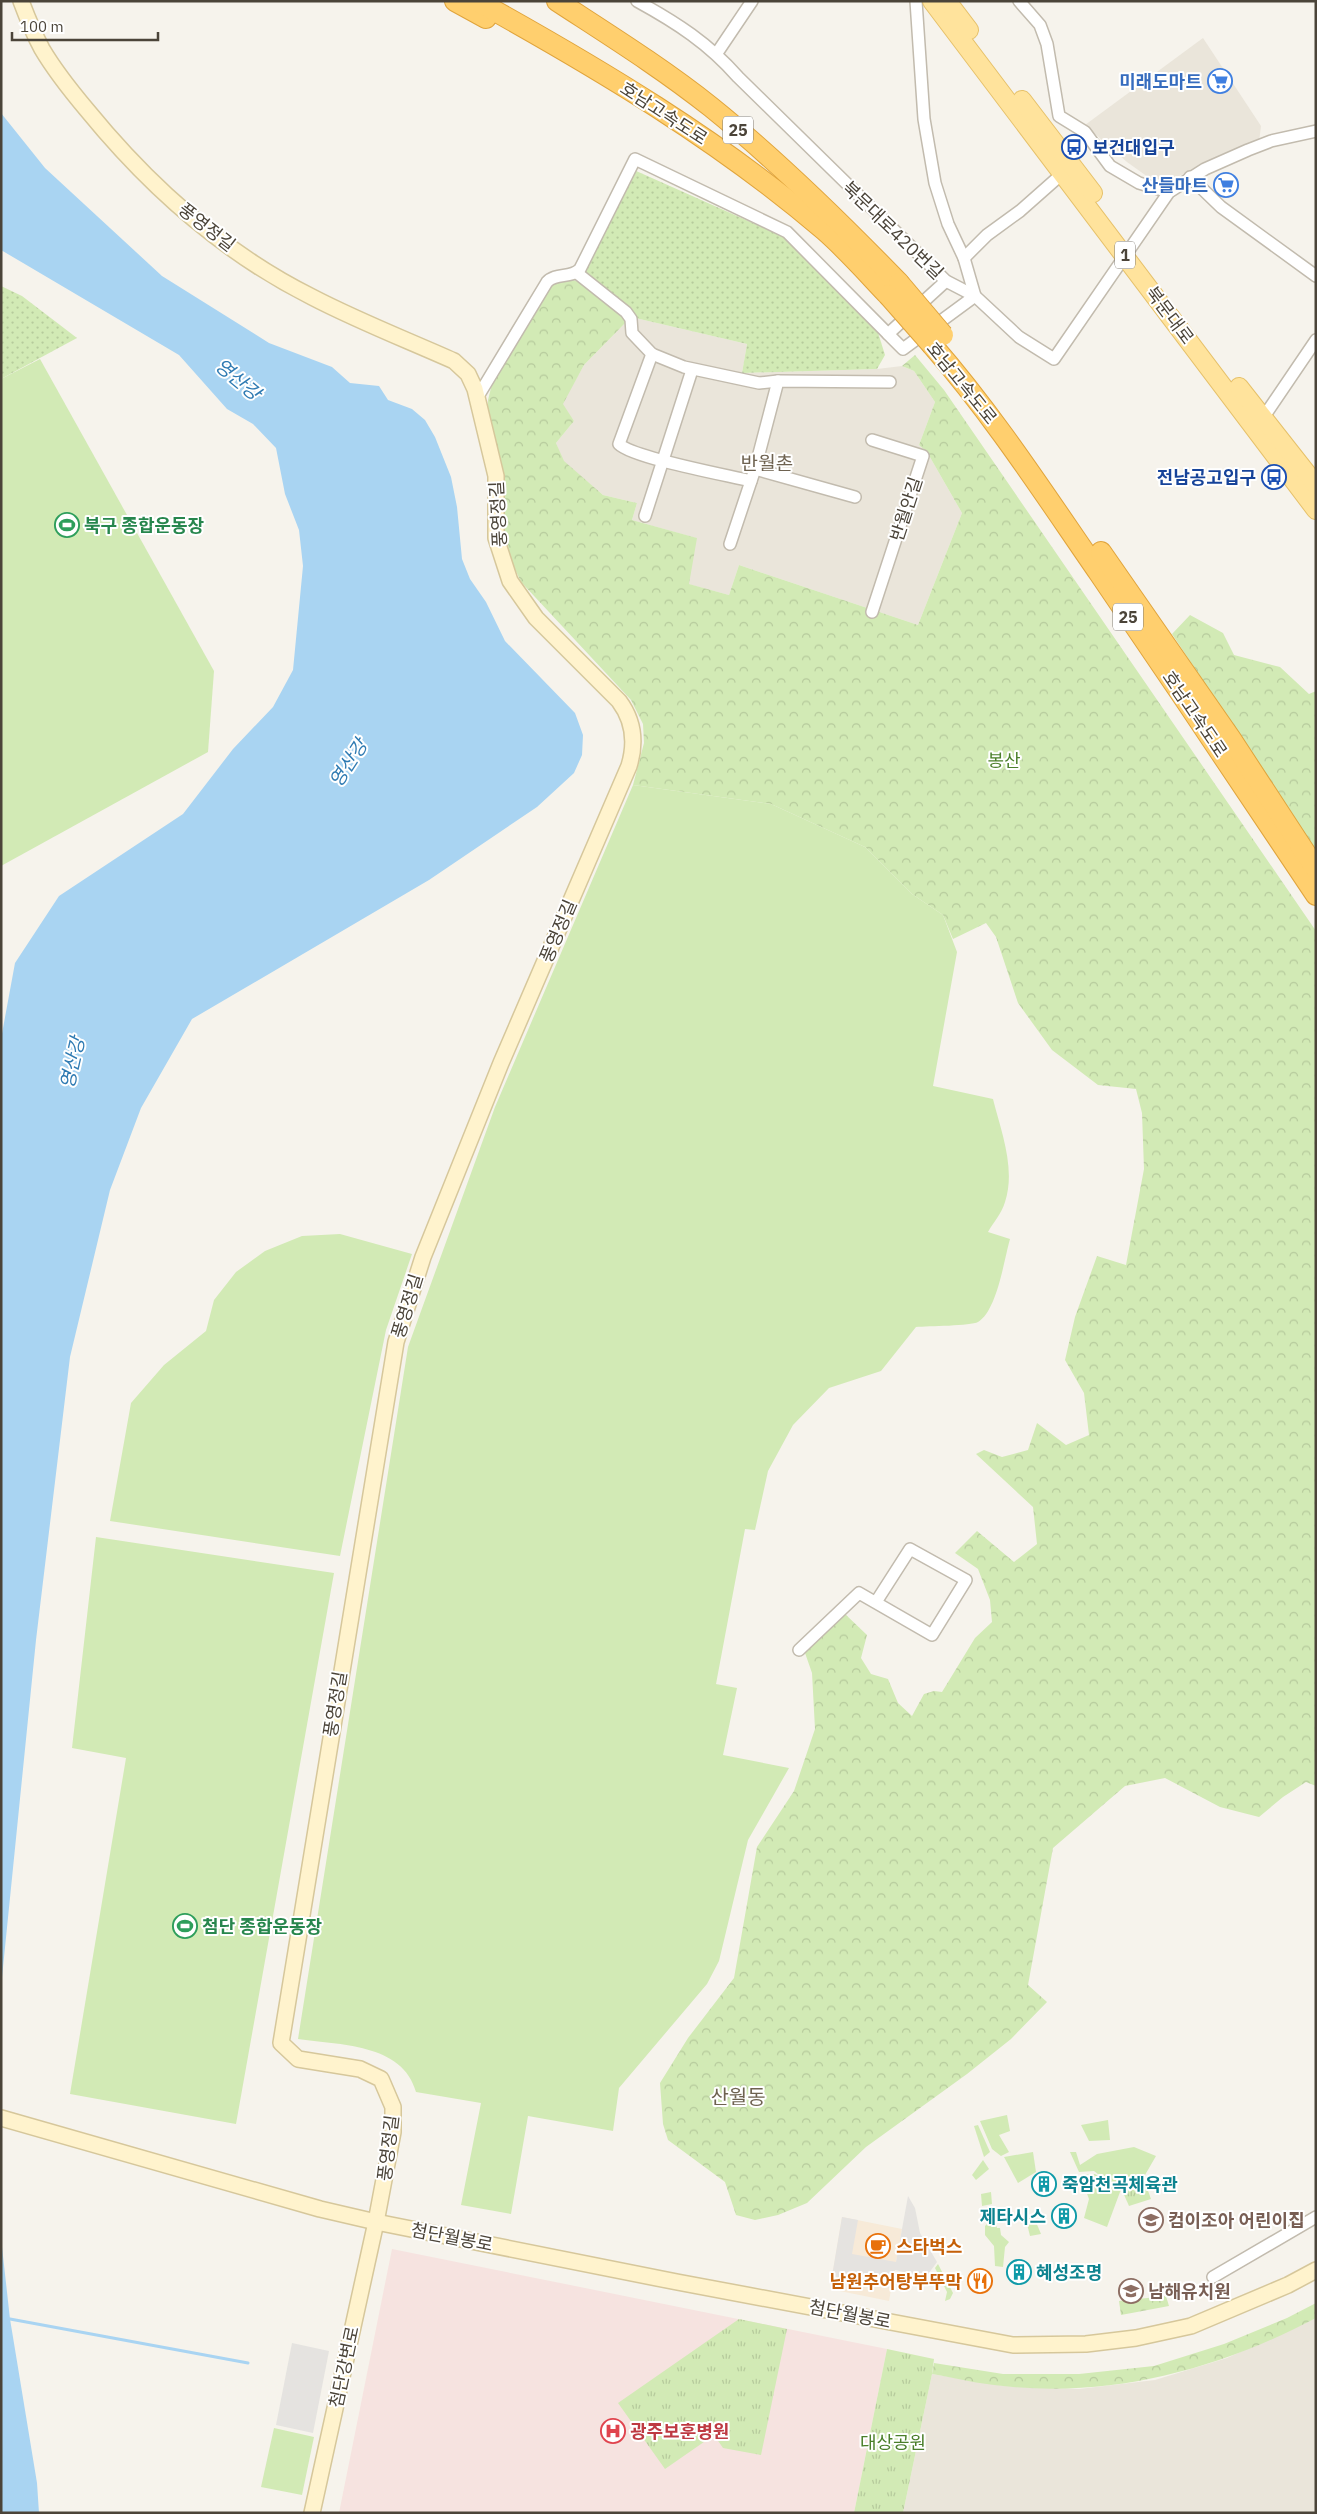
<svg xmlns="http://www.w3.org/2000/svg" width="1317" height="2514" font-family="'IBM Plex Sans','Noto Sans KR',sans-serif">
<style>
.residential{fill:#eae5da}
.commercial{fill:#f7ead8}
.medical{fill:#f6e3e0}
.grass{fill:url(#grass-dots)}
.forest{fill:url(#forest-crowns)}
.park{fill:url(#park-tufts)}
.garden{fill:#d2eab5}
.parking{fill:#e5e3e0}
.water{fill:#a9d4f2}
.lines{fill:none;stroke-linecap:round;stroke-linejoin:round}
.stream{stroke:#a9d4f2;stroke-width:3}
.street-casing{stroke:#c2bbae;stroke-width:14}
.secondary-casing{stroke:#d6c79b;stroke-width:18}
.primary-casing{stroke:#e6c16a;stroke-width:20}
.highway-casing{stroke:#e0a43c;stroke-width:22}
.street{stroke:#fff;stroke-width:11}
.secondary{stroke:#fff3cd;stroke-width:15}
.primary{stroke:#ffe39c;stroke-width:18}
.highway{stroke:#ffcf6e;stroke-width:20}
.highway-bridge-casing{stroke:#e0a43c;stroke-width:22;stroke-linecap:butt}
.highway-bridge{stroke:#ffcf6e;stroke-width:20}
.labels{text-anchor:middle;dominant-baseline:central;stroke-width:4;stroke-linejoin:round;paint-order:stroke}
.shield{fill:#fff;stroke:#817c74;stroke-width:1}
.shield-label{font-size:16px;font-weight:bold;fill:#4b4439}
.shop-label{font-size:18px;font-weight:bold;fill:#366cbe;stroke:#fff;text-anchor:end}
.street-label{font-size:18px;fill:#4b4439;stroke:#fff}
.transit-label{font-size:18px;font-weight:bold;fill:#164399;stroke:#fff;text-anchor:start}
.leisure-label{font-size:18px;font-weight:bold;fill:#27864d;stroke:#fff;text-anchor:start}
.park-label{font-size:18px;fill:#4a7f2a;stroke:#fff}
.culture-label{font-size:18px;font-weight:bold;fill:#0d838f;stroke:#fff;text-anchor:start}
.education-label{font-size:18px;font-weight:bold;fill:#785e54;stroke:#fff;text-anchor:start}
.food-label{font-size:18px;font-weight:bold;fill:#c56008;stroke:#fff;text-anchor:start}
.health-label{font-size:18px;font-weight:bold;fill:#be3a42;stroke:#fff;text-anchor:start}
.water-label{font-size:19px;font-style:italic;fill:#2e7ab2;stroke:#fff}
.neighbourhood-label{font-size:19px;fill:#6e6250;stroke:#fff}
.quarter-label{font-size:20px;fill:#6e6250;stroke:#fff}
</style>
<defs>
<pattern id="grass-dots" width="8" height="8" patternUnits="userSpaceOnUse" patternTransform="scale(1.25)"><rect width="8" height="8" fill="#d2eab5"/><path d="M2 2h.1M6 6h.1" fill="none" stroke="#b6ca9c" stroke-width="1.8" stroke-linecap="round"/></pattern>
<pattern id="forest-crowns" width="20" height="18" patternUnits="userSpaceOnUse" patternTransform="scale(1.25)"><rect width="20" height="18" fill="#d2eab5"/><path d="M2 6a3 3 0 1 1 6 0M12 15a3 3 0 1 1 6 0" fill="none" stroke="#b6ca9c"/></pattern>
<pattern id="park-tufts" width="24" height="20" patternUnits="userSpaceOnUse" patternTransform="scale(1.25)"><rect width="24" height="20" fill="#d2eab5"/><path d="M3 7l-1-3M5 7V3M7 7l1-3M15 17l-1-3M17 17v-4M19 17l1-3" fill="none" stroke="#b6ca9c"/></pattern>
</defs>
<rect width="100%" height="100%" fill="#f6f3ec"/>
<g class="residential">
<path d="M1203 38 1261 126 1259 142 1172 179 1163 180 1148 177 1127 162 1085 125Z"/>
<path d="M631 317 747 344 742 373 877 369 902 366 914 371 935 402 919 445 927 452 962 513 918 625 739 565 729 595 688 584 696 538 632 520 637 503 603 495 563 461 556 443 574 421 562 404 584 365Z"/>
<path d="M1316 2318V2513H903L932 2374 1004 2386 1079 2389 1155 2380 1227 2358Z"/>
</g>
<path class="commercial" d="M842 2217 902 2229 889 2301 830 2289Z"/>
<path class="medical" d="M392 2249 887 2349 854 2513H339Z"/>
<g class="grass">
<path d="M634 170 784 237 875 323 885 355 877 369 742 373 747 344 631 317 579 282Z"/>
<path d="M1 286 22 296 77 338 1 379Z"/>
</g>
<g class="forest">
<path d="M573 280 594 287 631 317 584 365 563 404 574 421 556 443 564 461 603 495 637 503 632 520 697 538 689 584 729 595 739 565 918 625 962 513 927 452 919 445 935 402 914 371 902 366 915 355 944 390 1316 931V1786L1306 1782 1283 1797 1259 1817 1220 1807 1165 1778 1125 1786 1053 1848 1028 1985 1047 2002 1011 2039 967 2074 866 2147 807 2203 778 2215 755 2220 736 2215 725 2182 668 2140 663 2124 660 2083 688 2038 734 1978 757 1847 794 1791 815 1729 812 1673 804 1650 845 1614 867 1635 861 1658 871 1674 888 1679 898 1703 912 1716 924 1694 934 1691 942 1692 975 1638 992 1622 990 1600 978 1569 955 1553 977 1531 1014 1562 1037 1544 1033 1507 976 1454 984 1450 1002 1457 1028 1450 1037 1423 1066 1445 1089 1435 1084 1393 1065 1360 1075 1317 1097 1256 1126 1265 1144 1169 1142 1113 1136 1089 1098 1085 1052 1050 1018 1003 996 937 986 923 953 939 943 915 912 894 865 847 771 804 633 785 644 743 643 724 631 700 521 582 506 550 487 412 488 400 492 384 548 288 557 282Z"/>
<path d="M1190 615 1223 633 1234 655 1280 667 1309 694 1316 691V851L1172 634Z"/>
<path d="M1166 2296 1169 2306 1121 2315 1119 2301Z"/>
<path d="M1316 2303V2318C1219 2369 1113 2398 1003 2386 979 2384 955 2378 932 2374L934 2363 1003 2374H1079L1154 2366 1224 2344 1287 2318Z"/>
</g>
<g class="park">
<path d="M1143 2177 1151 2199 1129 2206 1121 2188Z"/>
<path d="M739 2319 787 2329 761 2455 723 2448 714 2435 665 2469 618 2403Z"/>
<path d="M887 2349 934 2359 932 2374 903 2513H854Z"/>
</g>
<g class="garden">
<path d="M40 359 214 671 208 752 1 866V379Z"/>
<path d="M633 785 771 804 865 847 912 894 943 915 957 952 933 1086 993 1099C1001 1131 1016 1169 1005 1202 1002 1213 993 1223 988 1232L1010 1239C1004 1260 997 1311 978 1322 971 1326 928 1326 916 1327L881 1371 829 1388 793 1425 768 1471 755 1530 745 1529 716 1684 737 1688 723 1755 789 1768 748 1840 719 1961 707 1984 619 2088 613 2131 528 2116 511 2214 461 2205 481 2103 416 2092C403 2043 338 2045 298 2039L408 1347 495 1107Z"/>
<path d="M340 1234 412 1254 386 1330 340 1556 110 1521 131 1403 164 1365 206 1331 214 1300 236 1272 265 1251 302 1236Z"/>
<path d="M96 1537 334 1573 236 2124 70 2094 126 1758 72 1748Z"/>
<path d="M1007 2115 1010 2131 999 2135 1009 2152 1001 2156 992 2149 980 2121Z"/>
<path d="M1108 2120 1110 2140 1089 2141 1081 2125Z"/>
<path d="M978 2125 990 2152 984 2157 974 2126Z"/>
<path d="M1134 2147 1156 2156 1145 2175 1129 2179 1120 2192 1107 2227 1084 2218 1089 2199 1080 2175 1095 2174 1113 2186 1094 2171 1079 2172 1070 2152H1076L1080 2165 1097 2154Z"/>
<path d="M1033 2152 1036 2172 1018 2183 1004 2157Z"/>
<path d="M983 2160 989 2169 976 2180 972 2175Z"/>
<path d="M991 2192 992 2204 982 2206 981 2194Z"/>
<path d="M1033 2215 1041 2234 1030 2236 1026 2220Z"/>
<path d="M995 2221 997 2228H1000L1001 2235 1009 2242 1005 2247 1003 2267 995 2266 994 2246 985 2235V2226L989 2222Z"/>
<path d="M938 2264 953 2293 950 2299 945 2301 947 2292 935 2268Z"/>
<path d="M274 2428 314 2437 302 2495 261 2487Z"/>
</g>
<g class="parking">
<path d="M908 2196 915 2208 920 2233 937 2262 926 2277 895 2270 891 2288 832 2276 842 2217 858 2220 852 2254 896 2262Z"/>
<path d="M292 2343 329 2351 313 2433 276 2425Z"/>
</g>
<g class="water">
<path d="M1 113 45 168 162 276 269 343 332 367 350 383 379 386 388 400 412 409 425 420 435 437 451 477 457 507 462 559 470 579 486 602 505 641 575 713 583 735 582 755 574 773 537 807 429 880 192 1019 141 1108 110 1190 70 1357 36 1640 1 1987V1039L15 963 59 896 183 814 233 749 273 707 293 670 303 566 299 530 285 494 276 448 253 424 227 409 179 355 1 250Z"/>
<path d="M1 2238 10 2319 37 2483 39 2513H1Z"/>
</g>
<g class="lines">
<path class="stream" d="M10 2319 248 2363"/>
<defs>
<g id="street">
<path d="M637 1C677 23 708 43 738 77L946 281 975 296 1019 337 1054 359 1169 192 1205 169 1248 150 1271 141 1316 131"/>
<path d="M916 1 924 119 935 183 948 224 964 258 975 296 903 349 888 334 946 281"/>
<path d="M1019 1 1040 25 1047 44 1059 116 1085 132 1110 166 1139 183 1169 192"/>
<path d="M717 53 752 1"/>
<path d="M1190 177 1221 207 1316 276"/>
<path d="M964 258 987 235 1020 211 1063 173"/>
<path d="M577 273 626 312 631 319 632 333 652 354 684 367 759 383 778 381"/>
<path d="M652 354 619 444C633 458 726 475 751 481"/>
<path d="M477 398 547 282C556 272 571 279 580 269L635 159 787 232 888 334"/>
<path d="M1263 418 1316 340"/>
<path d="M872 440 923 456 872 612"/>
<path d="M755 469 855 497"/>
<path d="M645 516 692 370"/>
<path d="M730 544 755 469 778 381 890 382"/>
<path d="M799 1650 859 1593 932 1635 966 1580 910 1549 876 1602"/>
<path d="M1213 2277 1316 2217"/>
</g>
<g id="secondary">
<path d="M21 1C27 17 34 34 42 49 55 71 71 91 87 110 149 186 224 253 312 297 358 321 407 340 454 361L468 374 475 389 496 476V538L510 581 536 618 619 701C634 721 636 743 629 766L501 1063 423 1257 396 1342 281 2043 298 2059 360 2069 381 2079 393 2107V2132L376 2222 312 2513"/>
<path d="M1 2118 320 2209 376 2222 677 2282 1013 2345 1086 2344 1136 2338 1191 2326 1288 2285 1316 2270"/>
</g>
<g id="primary">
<path d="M932 1 1316 510"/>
<path d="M947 1 969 30"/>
<path d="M1022 100 1093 193"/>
<path d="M1239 387 1316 485"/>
</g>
<g id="highway">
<path d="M455 1 486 18"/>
<path d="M477 1C598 68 719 140 824 230 847 250 867 273 888 295"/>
<path d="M557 1C609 35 662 68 711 107 778 161 839 221 899 283"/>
<path d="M932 345C994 416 1045 495 1099 573 1172 680 1244 787 1316 895"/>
<path d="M1101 552 1231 739 1316 869"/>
</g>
</defs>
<use href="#street" class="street-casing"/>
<use href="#secondary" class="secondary-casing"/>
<use href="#primary" class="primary-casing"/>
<use href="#highway" class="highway-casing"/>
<use href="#street" class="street"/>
<use href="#secondary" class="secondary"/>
<use href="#primary" class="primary"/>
<use href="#highway" class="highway"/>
<defs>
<g id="highway-bridge">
<path d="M899 283 943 335"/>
<path d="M888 295 932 345"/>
</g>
</defs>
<use href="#highway-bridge" class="highway-bridge-casing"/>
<use href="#highway-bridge" class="highway-bridge"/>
</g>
<defs>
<symbol id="supermarket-ring" viewBox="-11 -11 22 22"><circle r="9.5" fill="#fff" stroke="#3f7fe0" stroke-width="1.5"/><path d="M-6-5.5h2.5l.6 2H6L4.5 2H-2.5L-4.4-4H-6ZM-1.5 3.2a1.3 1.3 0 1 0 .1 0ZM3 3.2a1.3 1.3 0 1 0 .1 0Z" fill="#3f7fe0"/></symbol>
<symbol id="bus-ring" viewBox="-11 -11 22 22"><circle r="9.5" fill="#fff" stroke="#1a4fb4" stroke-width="1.5"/><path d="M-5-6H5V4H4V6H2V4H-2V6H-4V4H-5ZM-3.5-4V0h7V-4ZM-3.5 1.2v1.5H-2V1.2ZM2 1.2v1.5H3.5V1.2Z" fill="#1a4fb4"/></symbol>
<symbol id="stadium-ring" viewBox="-11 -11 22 22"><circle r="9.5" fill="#fff" stroke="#2e9e5b" stroke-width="1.5"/><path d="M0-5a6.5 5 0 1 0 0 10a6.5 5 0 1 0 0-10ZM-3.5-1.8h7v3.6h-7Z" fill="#2e9e5b"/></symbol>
<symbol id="building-ring" viewBox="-11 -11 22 22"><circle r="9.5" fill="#fff" stroke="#0f9aa8" stroke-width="1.5"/><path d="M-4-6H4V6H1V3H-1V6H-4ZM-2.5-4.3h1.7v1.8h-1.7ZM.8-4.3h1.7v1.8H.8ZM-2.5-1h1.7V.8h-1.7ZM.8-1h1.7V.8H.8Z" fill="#0f9aa8"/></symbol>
<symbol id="school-ring" viewBox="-11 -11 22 22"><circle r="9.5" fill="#fff" stroke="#8d6e63" stroke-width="1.5"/><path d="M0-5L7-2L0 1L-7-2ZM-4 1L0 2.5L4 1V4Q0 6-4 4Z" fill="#8d6e63"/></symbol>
<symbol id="cafe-ring" viewBox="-11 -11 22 22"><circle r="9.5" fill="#fff" stroke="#e8710a" stroke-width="1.5"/><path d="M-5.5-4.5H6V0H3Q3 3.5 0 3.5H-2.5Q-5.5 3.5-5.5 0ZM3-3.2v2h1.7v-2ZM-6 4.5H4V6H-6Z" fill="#e8710a"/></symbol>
<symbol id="restaurant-ring" viewBox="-11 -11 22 22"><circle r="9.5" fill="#fff" stroke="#e8710a" stroke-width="1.5"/><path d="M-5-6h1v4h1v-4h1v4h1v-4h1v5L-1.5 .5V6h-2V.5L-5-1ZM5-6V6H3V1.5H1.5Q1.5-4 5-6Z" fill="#e8710a"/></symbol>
<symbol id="hospital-ring" viewBox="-11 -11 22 22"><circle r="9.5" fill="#fff" stroke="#e0444e" stroke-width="1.5"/><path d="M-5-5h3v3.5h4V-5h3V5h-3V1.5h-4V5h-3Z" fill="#e0444e"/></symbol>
</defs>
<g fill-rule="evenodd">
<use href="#supermarket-ring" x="1206" y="67" width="28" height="28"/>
<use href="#bus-ring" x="1060" y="133" width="28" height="28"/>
<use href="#supermarket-ring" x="1212" y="171" width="28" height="28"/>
<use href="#bus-ring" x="1260" y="463" width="28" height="28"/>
<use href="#stadium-ring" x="53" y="511" width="28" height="28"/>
<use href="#stadium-ring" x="171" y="1912" width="28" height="28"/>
<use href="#building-ring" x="1030" y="2170" width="28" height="28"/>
<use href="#building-ring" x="1050" y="2202" width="28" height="28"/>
<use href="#school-ring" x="1137" y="2206" width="28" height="28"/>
<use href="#cafe-ring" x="864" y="2232" width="28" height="28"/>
<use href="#building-ring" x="1005" y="2258" width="28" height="28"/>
<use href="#restaurant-ring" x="966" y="2267" width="28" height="28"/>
<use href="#school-ring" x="1117" y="2277" width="28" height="28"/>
<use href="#hospital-ring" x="599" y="2417" width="28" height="28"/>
</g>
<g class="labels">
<g class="shield">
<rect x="723" y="116.5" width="30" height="27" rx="4"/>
<rect x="1115" y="241.5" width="20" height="27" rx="4"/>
<rect x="1113" y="603.5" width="30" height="27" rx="4"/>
</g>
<g class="shield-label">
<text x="738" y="130">25</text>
<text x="1125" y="255">1</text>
<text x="1128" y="617">25</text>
</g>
<g class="shop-label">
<text x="1202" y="81">미래도마트</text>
<text x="1208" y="185">산들마트</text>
</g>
<g class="street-label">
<text transform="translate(664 113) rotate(33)">호남고속도로</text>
<text transform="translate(207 227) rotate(38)">풍영정길</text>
<text transform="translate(893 230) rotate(44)">북문대로420번길</text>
<text transform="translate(1170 315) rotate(53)">북문대로</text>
<text transform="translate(962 383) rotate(51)">호남고속도로</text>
<text transform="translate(906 509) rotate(-72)">반월안길</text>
<text transform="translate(498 514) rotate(-93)">풍영정길</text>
<text transform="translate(1195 714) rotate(56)">호남고속도로</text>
<text transform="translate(558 931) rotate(-67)">풍영정길</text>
<text transform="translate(407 1306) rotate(-73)">풍영정길</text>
<text transform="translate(335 1704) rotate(-81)">풍영정길</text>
<text transform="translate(388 2148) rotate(-83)">풍영정길</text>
<text transform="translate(452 2237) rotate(11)">첨단월봉로</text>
<text transform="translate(850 2314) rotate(11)">첨단월봉로</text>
<text transform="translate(344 2367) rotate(-78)">첨단강변로</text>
</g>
<g class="transit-label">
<text x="1092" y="147">보건대입구</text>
<text x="1256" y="477" text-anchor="end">전남공고입구</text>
</g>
<g class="leisure-label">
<text x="84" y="525">북구 종합운동장</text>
<text x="202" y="1926">첨단 종합운동장</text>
</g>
<g class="park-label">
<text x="1004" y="760">봉산</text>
<text x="893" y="2442">대상공원</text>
</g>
<g class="culture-label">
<text x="1062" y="2184">죽암천곡체육관</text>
<text x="1046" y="2216" text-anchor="end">제타시스</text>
<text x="1036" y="2272">혜성조명</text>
</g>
<g class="education-label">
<text x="1168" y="2220">컴이조아 어린이집</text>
<text x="1148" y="2291">남해유치원</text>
</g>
<g class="food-label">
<text x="896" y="2246">스타벅스</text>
<text x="962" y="2281" text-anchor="end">남원추어탕부뚜막</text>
</g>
<g class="health-label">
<text x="630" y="2431">광주보훈병원</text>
</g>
<g class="water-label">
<text transform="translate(238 379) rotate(40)">영산강</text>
<text transform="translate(348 763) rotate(-57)">영산강</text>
<text transform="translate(72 1063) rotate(-77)">영산강</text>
</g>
<g class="neighbourhood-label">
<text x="767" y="463">반월촌</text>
</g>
<g class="quarter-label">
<text x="738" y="2096">산월동</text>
</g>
</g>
<rect width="1317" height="2514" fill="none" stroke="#4b4439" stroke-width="5"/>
<path d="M12 32v8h146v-8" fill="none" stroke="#4b4439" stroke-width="2.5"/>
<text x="20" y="32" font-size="15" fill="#4b4439" stroke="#ffffff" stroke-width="4" paint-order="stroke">100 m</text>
</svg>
